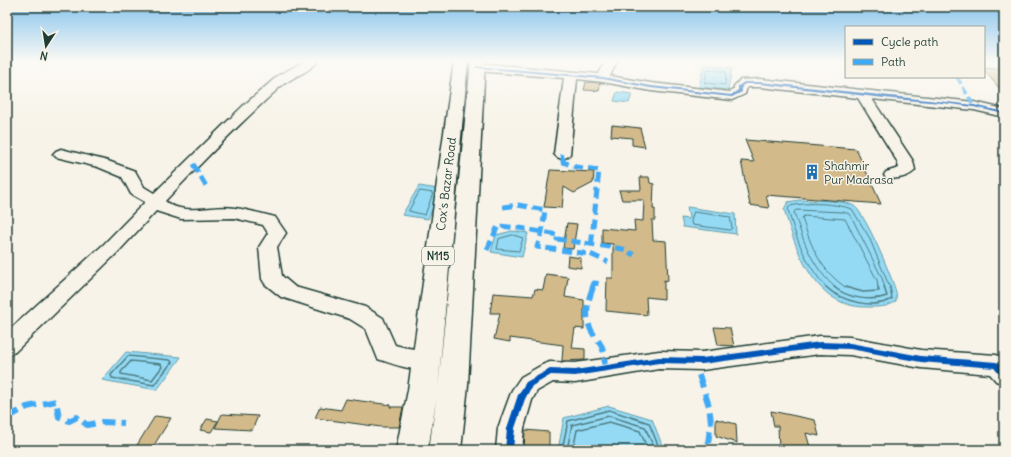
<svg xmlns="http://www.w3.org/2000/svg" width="1011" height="457" font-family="Delius,sans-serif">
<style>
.water{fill:#94daf5;stroke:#659ba8}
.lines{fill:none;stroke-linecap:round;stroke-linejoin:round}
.shore-far1{stroke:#4e7c81;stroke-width:1}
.shore{stroke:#4e7c81;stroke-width:1.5}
.building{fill:#d3ba8a;stroke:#1f3d34}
.minor-casing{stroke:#1f3d34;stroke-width:3}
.highway-casing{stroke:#1f3d34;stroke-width:3}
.minor{fill:#f7f3e8;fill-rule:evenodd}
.highway{fill:#f7f3e8;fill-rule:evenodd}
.quiet-far2{stroke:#3fa9f5;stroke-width:3.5;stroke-dasharray:8 3.5;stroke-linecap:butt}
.quiet-far1{stroke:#3fa9f5;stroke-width:5;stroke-dasharray:10 5;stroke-linecap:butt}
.quiet{stroke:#3fa9f5;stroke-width:6;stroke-dasharray:13 6;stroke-linecap:butt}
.cycleway-casing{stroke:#f7f3e8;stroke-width:2}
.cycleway{fill:#0057b8;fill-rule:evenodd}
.labels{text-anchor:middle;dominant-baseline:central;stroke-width:3;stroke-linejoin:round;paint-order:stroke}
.shield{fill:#f7f3e8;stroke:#60746a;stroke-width:1}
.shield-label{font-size:11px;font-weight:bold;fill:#1f3d34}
.poi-label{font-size:12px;fill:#1f3d34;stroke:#f7f3e8;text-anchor:start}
.street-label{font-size:12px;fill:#1f3d34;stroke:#f7f3e8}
</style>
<rect width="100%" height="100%" fill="#f7f3e8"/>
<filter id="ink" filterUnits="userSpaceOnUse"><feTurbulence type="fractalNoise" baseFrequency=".025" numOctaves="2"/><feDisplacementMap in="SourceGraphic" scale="8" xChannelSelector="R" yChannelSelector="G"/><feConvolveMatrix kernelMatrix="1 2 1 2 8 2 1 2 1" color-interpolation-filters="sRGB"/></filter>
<g filter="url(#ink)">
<g class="water">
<path d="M704 64 732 68 728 90 699 87Z"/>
<path d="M617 92 632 94 629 103 614 101Z"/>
<path d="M419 186 438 189 435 203 428 219 402 215Z"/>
<path d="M799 200C812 201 843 199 854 206 865 213 892 277 896 292 897 295 896 297 896 301 887 308 877 307 866 307 814 307 796 250 784 209L788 202Z"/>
<path d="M687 207 735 214 736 234 683 227 681 218 689 219Z"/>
<path d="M512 231 528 233 522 257 491 252 496 235Z"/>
<path d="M126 352 181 357 157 390 102 380Z"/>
<path d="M609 406 652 419 664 450H558L564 418Z"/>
</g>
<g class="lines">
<g class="shore-far1">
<path d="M708 69 726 72 725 85 705 83Z"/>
<path d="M420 191 433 193 425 215 409 211Z"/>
<path d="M694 212 730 217 732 228 730 230 692 225 691 222Z"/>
<path d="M513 235 523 238 519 251 497 249 499 239Z"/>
<path d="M827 288C807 267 795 237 788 209L790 206C806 202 836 203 852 209L869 237 890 288"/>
<path d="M836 288C812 268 803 240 794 212L796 210 843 212 850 214 882 278 885 288"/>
<path d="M847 288C821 272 811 246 802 218L804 216 845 219 877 280 878 288"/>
</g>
<g class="shore">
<path d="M826 287C841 301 873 310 892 299L890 287"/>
<path d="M834 287C847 298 871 302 887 296L884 287"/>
<path d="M845 287 863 292 879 291 878 287"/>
<path d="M128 356 170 360 172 362 154 385 112 378 111 375Z"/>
<path d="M131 361 161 364 162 367 152 380 121 374V372Z"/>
<path d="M562 450 568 421 609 410 649 423 660 450"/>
<path d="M567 450 572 425 609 416 645 427 655 450"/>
<path d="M573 450 577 430 609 422 640 431 648 450"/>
</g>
</g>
<g class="building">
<path d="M986 67 1004 69V94L984 70V69H988Z"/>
<path d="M586 82 600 83 599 91 584 90Z"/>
<path d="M612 125 640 128 645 147 632 145V138L611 136Z"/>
<path d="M745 140 856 149 881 204 766 195 769 208 750 205 741 161 754 162Z"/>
<path d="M550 170 594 172 593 183 574 193 564 187 562 208 544 207Z"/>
<path d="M640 177H649L650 183 654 184 653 209H655V220H652L653 240 666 241 668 281 664 280V299L646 297 647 315 606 311 607 278H613V244L602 243V228L635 231 634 220 643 221 644 200H622L619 190H641Z"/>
<path d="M567 223 577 224 573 249 563 248Z"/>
<path d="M568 256 581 258V268L567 266Z"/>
<path d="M546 274 568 277 565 297 584 300V329L575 328 572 348 585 349V360L562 361 563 345 510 338V342L494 339 500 313H490L493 293 533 296 535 289 543 290Z"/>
<path d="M714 327 730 328 734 346 718 345Z"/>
<path d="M346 399 391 405 390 407H403L399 427H381L315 418 320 407 341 410Z"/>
<path d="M771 411 815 420 819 436 806 433 810 447 795 446V450H779L778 426H774Z"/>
<path d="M222 414 258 416 252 430 215 428Z"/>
<path d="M155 416 171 418 151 450H134Z"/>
<path d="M207 419 218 421 211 432 200 430Z"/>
<path d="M716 419 736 424 737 443 716 436Z"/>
<path d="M525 430 549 432V450H524Z"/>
</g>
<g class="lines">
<defs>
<g id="minor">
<path d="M305 61H318C309 73 291 77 280 87 240 123 202 162 165 201 184 217 213 204 235 208 249 210 262 214 275 217L286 233 277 247 282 276 295 287 365 307 383 318 395 345C408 349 421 349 434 353L438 360 434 367C415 373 396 365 378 359L366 329 350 319 281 297 265 284 262 279 259 247 268 233 263 225 234 218 181 219 156 211 118 252 15 352 7 355V332L104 244 145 202 131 194 122 177 98 167 56 157 53 154 56 151 61 149 108 161 135 171 144 187 154 193 243 106 279 75Z"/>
<path d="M605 61H617L610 76 651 83 730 92 734 89V86L740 80 760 79 974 102 1004 109V117L974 110 872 99 913 161 915 170C910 177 895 180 886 178L884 175 886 172 899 168 897 161 858 98 760 87H747L745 94 732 100 651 91 603 82 577 79 570 154 567 157 562 159 557 157 554 154 564 78 477 71 473 70 471 67 473 64 477 63 599 74Z"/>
<path d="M820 336 850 337 921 350 996 355 1004 358V384L996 381 990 374 921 368 850 355 820 354 702 370 659 369 575 383 553 382 537 391 532 400 524 428 522 450H496L498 428 512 390 521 377 542 365 550 362 575 363 659 351 702 352Z"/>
</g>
<path id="highway" d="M454 61H468L438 388 471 61H485L468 385 461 450H429L436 400 428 450H396L408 390Z"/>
</defs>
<use href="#minor" class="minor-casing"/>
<use href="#highway" class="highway-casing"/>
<use href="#minor" class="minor"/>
<use href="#highway" class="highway"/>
<g class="quiet-far2">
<path d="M957 77 974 106"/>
<path d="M562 154 563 159"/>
</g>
<g class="quiet-far1">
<path d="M563 158V162L576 167 599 170 591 248"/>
<path d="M193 164 207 188"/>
<path d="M503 207 518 205 545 210 542 232 537 247 590 254 608 262"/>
<path d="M487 250 498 226 520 228 558 235 557 239 623 249 634 255"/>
<path d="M592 288 594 283 602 284"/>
</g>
<g class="quiet">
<path d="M593 287C589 298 585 310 588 321 592 342 608 340 604 368"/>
<path d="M699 375 709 406 711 422 707 450"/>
<path d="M7 414H14L27 407 56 401 59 417 69 421 77 417 87 425 102 422 124 423"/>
</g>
<defs>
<g id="cycleway">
<path d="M476 66 603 77 651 86 731 95 738 90V86L744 82H760L974 105 1004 112V114L974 107 942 103 894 99 760 84H745L742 86V92L732 97 651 88 603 79 477 68 475 67Z"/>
<path d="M820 342 850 343 921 356 996 362 999 363 1004 369V377L1001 376 994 368 921 362 850 349 820 348 702 364 659 363 575 376 551 375 532 386 525 399 515 428 513 450H505L507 428 518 395 526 382 550 369 575 370 659 357 702 358Z"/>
</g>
</defs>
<use href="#cycleway" class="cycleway-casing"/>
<use href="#cycleway" class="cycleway"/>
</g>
</g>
<linearGradient id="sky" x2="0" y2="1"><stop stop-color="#86c3ed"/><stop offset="0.49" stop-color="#fbfaf5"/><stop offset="1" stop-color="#fbfaf5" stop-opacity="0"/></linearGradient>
<rect width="1011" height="125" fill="url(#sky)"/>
<defs>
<symbol id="building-bare" viewBox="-9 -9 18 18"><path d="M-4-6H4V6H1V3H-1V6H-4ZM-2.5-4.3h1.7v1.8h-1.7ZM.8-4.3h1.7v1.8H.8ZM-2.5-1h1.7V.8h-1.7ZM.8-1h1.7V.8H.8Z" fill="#1f6fb2" stroke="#f7f3e8" stroke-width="2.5" paint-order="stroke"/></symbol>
</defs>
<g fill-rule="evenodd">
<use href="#building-bare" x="801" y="161" width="22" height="22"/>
</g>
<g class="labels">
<rect class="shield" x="422" y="247" width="32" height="18" rx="3"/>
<g class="shield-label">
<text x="438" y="256">N115</text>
</g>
<g class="poi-label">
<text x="824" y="165">Shahmir<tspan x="824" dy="14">Pur Madrasa</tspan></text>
</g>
<g class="street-label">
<text transform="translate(446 184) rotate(-83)">Cox's Bazar Road</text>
</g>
</g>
<rect width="1011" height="457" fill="none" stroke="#f7f3e8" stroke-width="24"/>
<rect x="12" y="12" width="987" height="433" fill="none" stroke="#1f3d34" stroke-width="1.5" filter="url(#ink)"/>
<rect x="845" y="26" width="140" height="52" fill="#f7f3e8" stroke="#a1aaa0"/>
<rect x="853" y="39" width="20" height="6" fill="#0057b8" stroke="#a1aaa0"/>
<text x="881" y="46" font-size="12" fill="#1f3d34">Cycle path</text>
<rect x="853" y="59" width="20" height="6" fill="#3fa9f5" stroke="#a1aaa0"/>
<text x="881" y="66" font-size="12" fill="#1f3d34">Path</text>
<g transform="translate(46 46) rotate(192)" stroke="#f7f3e8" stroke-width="3" paint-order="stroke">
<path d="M0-3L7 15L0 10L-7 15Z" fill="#1f3d34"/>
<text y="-6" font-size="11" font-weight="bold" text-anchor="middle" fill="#1f3d34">N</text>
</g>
</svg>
